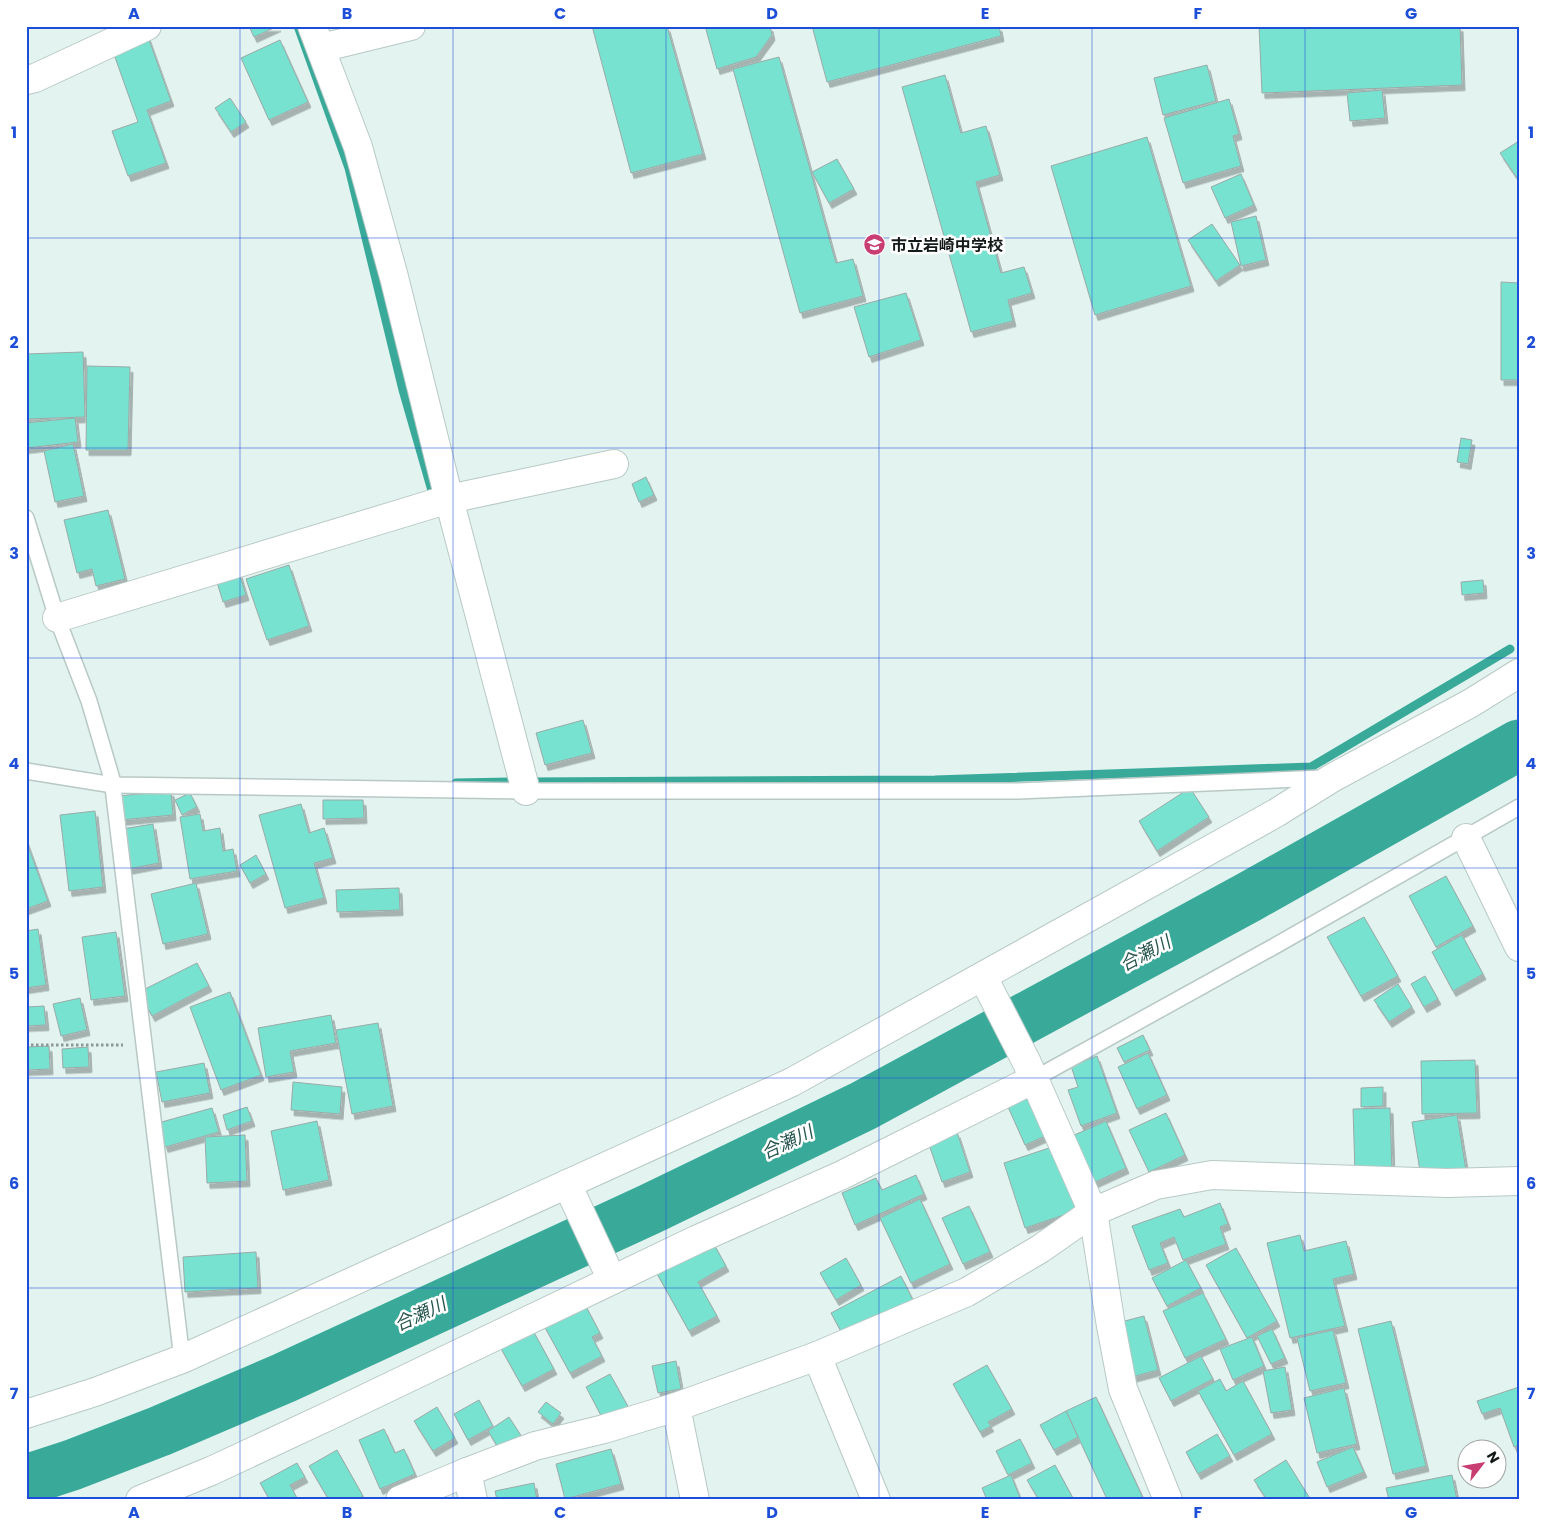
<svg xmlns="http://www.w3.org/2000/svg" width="1545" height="1526" font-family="Poppins,'Noto Sans JP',sans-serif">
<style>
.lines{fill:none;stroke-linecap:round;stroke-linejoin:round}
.stream{stroke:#39aa99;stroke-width:9}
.river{stroke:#39aa99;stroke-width:51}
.building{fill:#77e2d0;stroke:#9aaaa7;filter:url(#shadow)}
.lane-casing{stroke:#b8c9c5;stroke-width:18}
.street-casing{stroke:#b8c9c5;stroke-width:30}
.path{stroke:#8b9896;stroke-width:3;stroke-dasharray:2.5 2.5;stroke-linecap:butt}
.lane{stroke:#fff;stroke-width:15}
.street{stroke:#fff;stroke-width:28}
.grid{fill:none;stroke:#1d4ed8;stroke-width:1;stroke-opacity:0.55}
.labels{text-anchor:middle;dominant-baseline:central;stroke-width:5;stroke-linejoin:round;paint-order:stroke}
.poi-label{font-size:16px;font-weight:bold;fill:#141a19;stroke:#fff;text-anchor:start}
.water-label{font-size:18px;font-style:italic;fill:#25544c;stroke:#fff}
.neatline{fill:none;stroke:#1d4ed8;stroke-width:2}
.grid-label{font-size:16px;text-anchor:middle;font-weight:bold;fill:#1d4ed8}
</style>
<defs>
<filter id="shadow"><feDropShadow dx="3" dy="5.5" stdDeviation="0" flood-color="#0004"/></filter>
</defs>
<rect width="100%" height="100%" fill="#e2f3f0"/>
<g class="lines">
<g class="stream">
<path d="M298 26 349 168 403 390 435 501"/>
<path d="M527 782 935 780 1311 767 1510 649"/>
<path d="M456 783 511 782"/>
</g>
<path class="river" d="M26 1480 72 1465 160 1431 284 1378 650 1209 863 1106 1249 897 1519 745"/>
</g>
<g class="building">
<path d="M249 26H278L254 37Z"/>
<path d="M592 26H667L703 154 631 173Z"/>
<path d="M705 26H770L772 35 756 57 717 69Z"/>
<path d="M812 26H999L1001 36 827 82Z"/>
<path d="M1259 26H1460L1462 85 1262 93Z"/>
<path d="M147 34 171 101 147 110 166 163 128 176 112 131 138 122 111 46Z"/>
<path d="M280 40 308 102 269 120 241 58Z"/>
<path d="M779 57 836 263 853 259 863 296 800 313 733 69Z"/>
<path d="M1207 65 1216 101 1163 115 1154 78Z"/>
<path d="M945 75 961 133 986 126 1000 175 976 182 1001 273 1024 267 1032 293 1008 300 1013 321 971 332 902 87Z"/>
<path d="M1382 90 1385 118 1350 121 1347 93Z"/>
<path d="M230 98 246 122 231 132 215 108Z"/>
<path d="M1229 99 1239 134 1233 136 1241 166 1183 183 1164 118Z"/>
<path d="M1147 137 1191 286 1095 315 1051 166Z"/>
<path d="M1519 141V181L1500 153Z"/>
<path d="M837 159 854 189 829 203 812 172Z"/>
<path d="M1241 174 1254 205 1225 218 1211 187Z"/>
<path d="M1256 216 1266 260 1241 266 1231 222Z"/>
<path d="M1212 224 1240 265 1216 281 1188 240Z"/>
<path d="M1501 282 1519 283V380H1501Z"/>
<path d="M906 293 921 340 869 357 854 307Z"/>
<path d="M83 352 85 417 26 419V354Z"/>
<path d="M87 366 130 367 128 450H86Z"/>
<path d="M75 418 78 442 26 448V423Z"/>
<path d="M1461 438 1472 440 1468 464 1457 462Z"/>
<path d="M73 444 84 496 55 502 44 451Z"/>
<path d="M646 477 654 495 639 502 632 484Z"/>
<path d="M108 510 125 579 96 586 92 569 77 573 64 520Z"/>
<path d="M289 565 309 626 267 640 246 579Z"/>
<path d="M239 572 246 595 223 602 216 579Z"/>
<path d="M1483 580 1484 593 1462 595 1461 582Z"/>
<path d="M583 720 592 753 545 765 536 733Z"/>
<path d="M1190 788 1209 817 1157 851 1139 821Z"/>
<path d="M171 791 173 815 120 820 118 796Z"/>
<path d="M190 793 197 807 182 815 175 800Z"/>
<path d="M323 800H363L364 818 323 819Z"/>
<path d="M301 804 309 833 324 828 333 858 314 863 324 898 285 908 259 815Z"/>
<path d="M95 811 103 887 69 891 60 815Z"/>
<path d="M200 814 203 831 220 828 223 851 233 849 237 871 190 879 180 817Z"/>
<path d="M153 824 159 863 128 869 122 829Z"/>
<path d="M26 840 48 901 26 909Z"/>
<path d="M256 855 266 874 250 883 240 865Z"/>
<path d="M1446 876 1473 926 1436 947 1409 896Z"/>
<path d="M196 883 208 934 163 944 151 894Z"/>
<path d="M399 888 400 910 337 912 336 890Z"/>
<path d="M1364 917 1398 976 1361 996 1327 937Z"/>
<path d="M38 929 46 985 26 988V931Z"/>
<path d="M116 932 125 996 91 1000 82 937Z"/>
<path d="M1462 935 1483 974 1453 991 1432 952Z"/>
<path d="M197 963 209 986 152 1016 139 992Z"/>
<path d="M1425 976 1438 999 1424 1007 1411 984Z"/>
<path d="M1398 984 1412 1007 1389 1022 1374 1000Z"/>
<path d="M230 992 261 1075 221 1090 190 1007Z"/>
<path d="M80 998 87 1030 61 1036 53 1004Z"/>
<path d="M44 1006 46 1025 26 1026V1007Z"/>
<path d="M331 1015 336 1043 290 1051 294 1072 266 1077 258 1028Z"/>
<path d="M378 1023 393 1106 352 1114 336 1030Z"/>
<path d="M1143 1035 1150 1050 1124 1062 1117 1048Z"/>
<path d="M49 1046 50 1069 26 1070V1047Z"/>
<path d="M88 1047 89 1067 63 1068 62 1049Z"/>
<path d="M1148 1053 1167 1095 1137 1109 1118 1067Z"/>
<path d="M1097 1056 1117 1113 1081 1126 1068 1090 1078 1087 1071 1066Z"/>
<path d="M1475 1060 1477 1113 1422 1114 1421 1061Z"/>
<path d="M204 1063 210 1093 162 1102 156 1072Z"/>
<path d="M293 1082 342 1087 340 1114 291 1110Z"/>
<path d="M1031 1087 1052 1133 1025 1145 1004 1098Z"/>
<path d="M1383 1087V1106L1361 1107V1088Z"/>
<path d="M247 1107 252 1121 227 1130 223 1115Z"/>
<path d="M212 1108 219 1132 165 1147 158 1123Z"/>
<path d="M1390 1108 1392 1171 1355 1172 1353 1109Z"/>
<path d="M1166 1113 1185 1155 1149 1172 1129 1130Z"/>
<path d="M1457 1115 1466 1170 1421 1177 1412 1122Z"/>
<path d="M317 1121 329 1180 283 1190 271 1131Z"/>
<path d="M1106 1121 1126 1168 1093 1183 1072 1136Z"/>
<path d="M957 1132 970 1172 942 1182 928 1142Z"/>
<path d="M245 1135 247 1181 207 1183 205 1137Z"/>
<path d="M1055 1146 1076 1211 1025 1228 1004 1163Z"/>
<path d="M916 1175 924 1194 855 1225 842 1193 876 1178 882 1190Z"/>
<path d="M920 1199 950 1264 911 1283 880 1218Z"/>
<path d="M1220 1203 1228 1224 1220 1227 1226 1244 1183 1260 1174 1237 1160 1243 1168 1263 1149 1270 1132 1226 1180 1209 1184 1217Z"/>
<path d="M969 1206 990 1252 963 1264 942 1218Z"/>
<path d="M1300 1235 1304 1251 1346 1241 1354 1274 1333 1279 1345 1326 1290 1338 1267 1243Z"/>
<path d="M711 1239 726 1266 698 1282 717 1316 689 1331 655 1270Z"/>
<path d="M1236 1248 1277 1321 1247 1338 1206 1265Z"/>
<path d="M256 1252 258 1288 185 1292 183 1257Z"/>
<path d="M846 1258 861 1285 836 1300 820 1273Z"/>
<path d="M1186 1260 1201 1288 1167 1306 1152 1278Z"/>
<path d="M901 1276 913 1300 844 1337 831 1313Z"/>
<path d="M1203 1293 1226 1339 1185 1358 1163 1311Z"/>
<path d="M582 1299 600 1333 592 1337 602 1356 570 1373 542 1322Z"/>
<path d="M1144 1316 1158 1370 1132 1377 1117 1323Z"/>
<path d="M1391 1321 1426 1466 1393 1474 1358 1329Z"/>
<path d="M531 1327 554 1369 522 1386 499 1345Z"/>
<path d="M1272 1329 1285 1358 1271 1364 1257 1336Z"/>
<path d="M1333 1330 1346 1383 1310 1391 1297 1338Z"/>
<path d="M1252 1337 1264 1366 1233 1380 1220 1349Z"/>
<path d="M1201 1356 1213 1379 1171 1401 1159 1378Z"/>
<path d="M676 1361 681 1389 658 1393 652 1366Z"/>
<path d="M987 1365 1012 1409 988 1422 991 1426 980 1432 953 1384Z"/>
<path d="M1285 1367 1292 1410 1271 1413 1263 1371Z"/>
<path d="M610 1374 630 1410 605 1423 586 1387Z"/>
<path d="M1220 1379 1226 1391 1243 1381 1272 1434 1234 1455 1198 1391Z"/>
<path d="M1519 1387V1445L1514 1447 1500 1408 1482 1414 1477 1401Z"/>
<path d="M1344 1388 1357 1444 1317 1453 1304 1398Z"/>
<path d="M1096 1397 1144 1500H1100L1106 1497 1066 1411Z"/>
<path d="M479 1400 493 1426 468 1440 454 1414Z"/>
<path d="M546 1402 561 1413 553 1424 538 1412Z"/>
<path d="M437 1407 455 1438 433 1451 414 1421Z"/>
<path d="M1066 1411 1078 1437 1054 1450 1040 1425Z"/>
<path d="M509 1417 524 1440 502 1454 488 1431Z"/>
<path d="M384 1429 395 1453 404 1449 415 1474 380 1489 359 1440Z"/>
<path d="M1217 1434 1230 1456 1198 1474 1186 1452Z"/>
<path d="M1020 1439 1032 1463 1008 1475 996 1451Z"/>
<path d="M1353 1447 1364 1472 1327 1487 1317 1462Z"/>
<path d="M611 1449 621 1484 565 1499 556 1464Z"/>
<path d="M337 1450 363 1496 356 1500H329L309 1466Z"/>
<path d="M1286 1460 1311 1500H1267L1254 1480Z"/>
<path d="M297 1463 305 1477 290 1485 298 1500H270L260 1483Z"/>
<path d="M1055 1465 1074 1500H1039L1027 1480Z"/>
<path d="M1011 1475 1021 1500H987L982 1488Z"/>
<path d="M1452 1475 1457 1500H1389L1386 1488Z"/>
<path d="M534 1483 537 1500H497L495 1491Z"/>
</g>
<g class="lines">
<defs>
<g id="lane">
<path d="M26 518 57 618 89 701 112 779 182 1359"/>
<path d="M26 771 113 785 526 791H1018L1323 778"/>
<path d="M1034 1079 1273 947 1519 807"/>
</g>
<g id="street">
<path d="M312 26 358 147 394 277 449 499 526 791"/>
<path d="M321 48 411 26"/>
<path d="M26 80 35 78 147 26"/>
<path d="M57 618 449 499 614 464"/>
<path d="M1466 838 1519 947"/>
<path d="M983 977 1027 1063 1093 1212 1111 1326 1123 1389 1168 1500"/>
<path d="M567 1184 612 1280"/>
<path d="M817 1356 876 1500"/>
<path d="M676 1407 695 1500"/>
<path d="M26 1414 95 1392 182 1359 792 1082 1276 813 1332 778 1471 703 1519 673"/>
<path d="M467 1472 473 1500"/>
<path d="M140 1500 211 1471 335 1413 696 1240 842 1175 1034 1079"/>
<path d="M400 1500 467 1472 535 1446 604 1429 676 1407 817 1356 967 1292 1040 1249 1093 1212 1156 1185 1212 1175 1447 1183 1519 1181"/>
</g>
</defs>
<use href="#lane" class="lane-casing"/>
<use href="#street" class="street-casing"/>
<path class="path" d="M26 1045H123"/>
<use href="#lane" class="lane"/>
<use href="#street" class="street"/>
</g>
<path class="grid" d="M240 26V1500M453 26V1500M666 26V1500M879 26V1500M1092 26V1500M1305 26V1500M26 238H1519M26 448H1519M26 658H1519M26 868H1519M26 1078H1519M26 1288H1519"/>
<defs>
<symbol id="school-disc" viewBox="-11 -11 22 22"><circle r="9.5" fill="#c83d72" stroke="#fff"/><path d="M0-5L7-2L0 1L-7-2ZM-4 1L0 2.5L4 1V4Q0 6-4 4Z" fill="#fff"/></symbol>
</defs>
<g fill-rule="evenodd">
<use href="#school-disc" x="862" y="232" width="25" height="25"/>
</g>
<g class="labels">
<g class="poi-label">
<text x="891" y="245">市立岩崎中学校</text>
</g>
<g class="water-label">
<text transform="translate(1145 953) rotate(-28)">合瀬川</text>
<text transform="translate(787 1142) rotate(-25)">合瀬川</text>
<text transform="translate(420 1314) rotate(-25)">合瀬川</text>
</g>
</g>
<rect width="1545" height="1526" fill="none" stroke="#ffffff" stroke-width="55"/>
<g transform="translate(1482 1464) rotate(59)"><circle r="24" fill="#ffffff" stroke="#a1a3a3"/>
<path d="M0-4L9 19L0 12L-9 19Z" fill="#c83d72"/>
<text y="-8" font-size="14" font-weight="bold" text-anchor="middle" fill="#141a19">N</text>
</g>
<rect x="28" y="28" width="1490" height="1470" class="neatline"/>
<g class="grid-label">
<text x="134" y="19">A</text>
<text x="347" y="19">B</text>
<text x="560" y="19">C</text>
<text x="772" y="19">D</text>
<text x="985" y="19">E</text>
<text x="1198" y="19">F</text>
<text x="1411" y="19">G</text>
<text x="14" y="138">1</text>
<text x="1531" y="138">1</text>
<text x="14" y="348">2</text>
<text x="1531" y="348">2</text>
<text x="14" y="559">3</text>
<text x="1531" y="559">3</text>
<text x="14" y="769">4</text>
<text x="1531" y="769">4</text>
<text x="14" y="979">5</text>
<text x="1531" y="979">5</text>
<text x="14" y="1189">6</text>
<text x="1531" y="1189">6</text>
<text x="14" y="1399">7</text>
<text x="1531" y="1399">7</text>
<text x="134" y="1518">A</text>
<text x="347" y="1518">B</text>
<text x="560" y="1518">C</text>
<text x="772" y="1518">D</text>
<text x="985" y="1518">E</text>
<text x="1198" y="1518">F</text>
<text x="1411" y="1518">G</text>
</g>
</svg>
